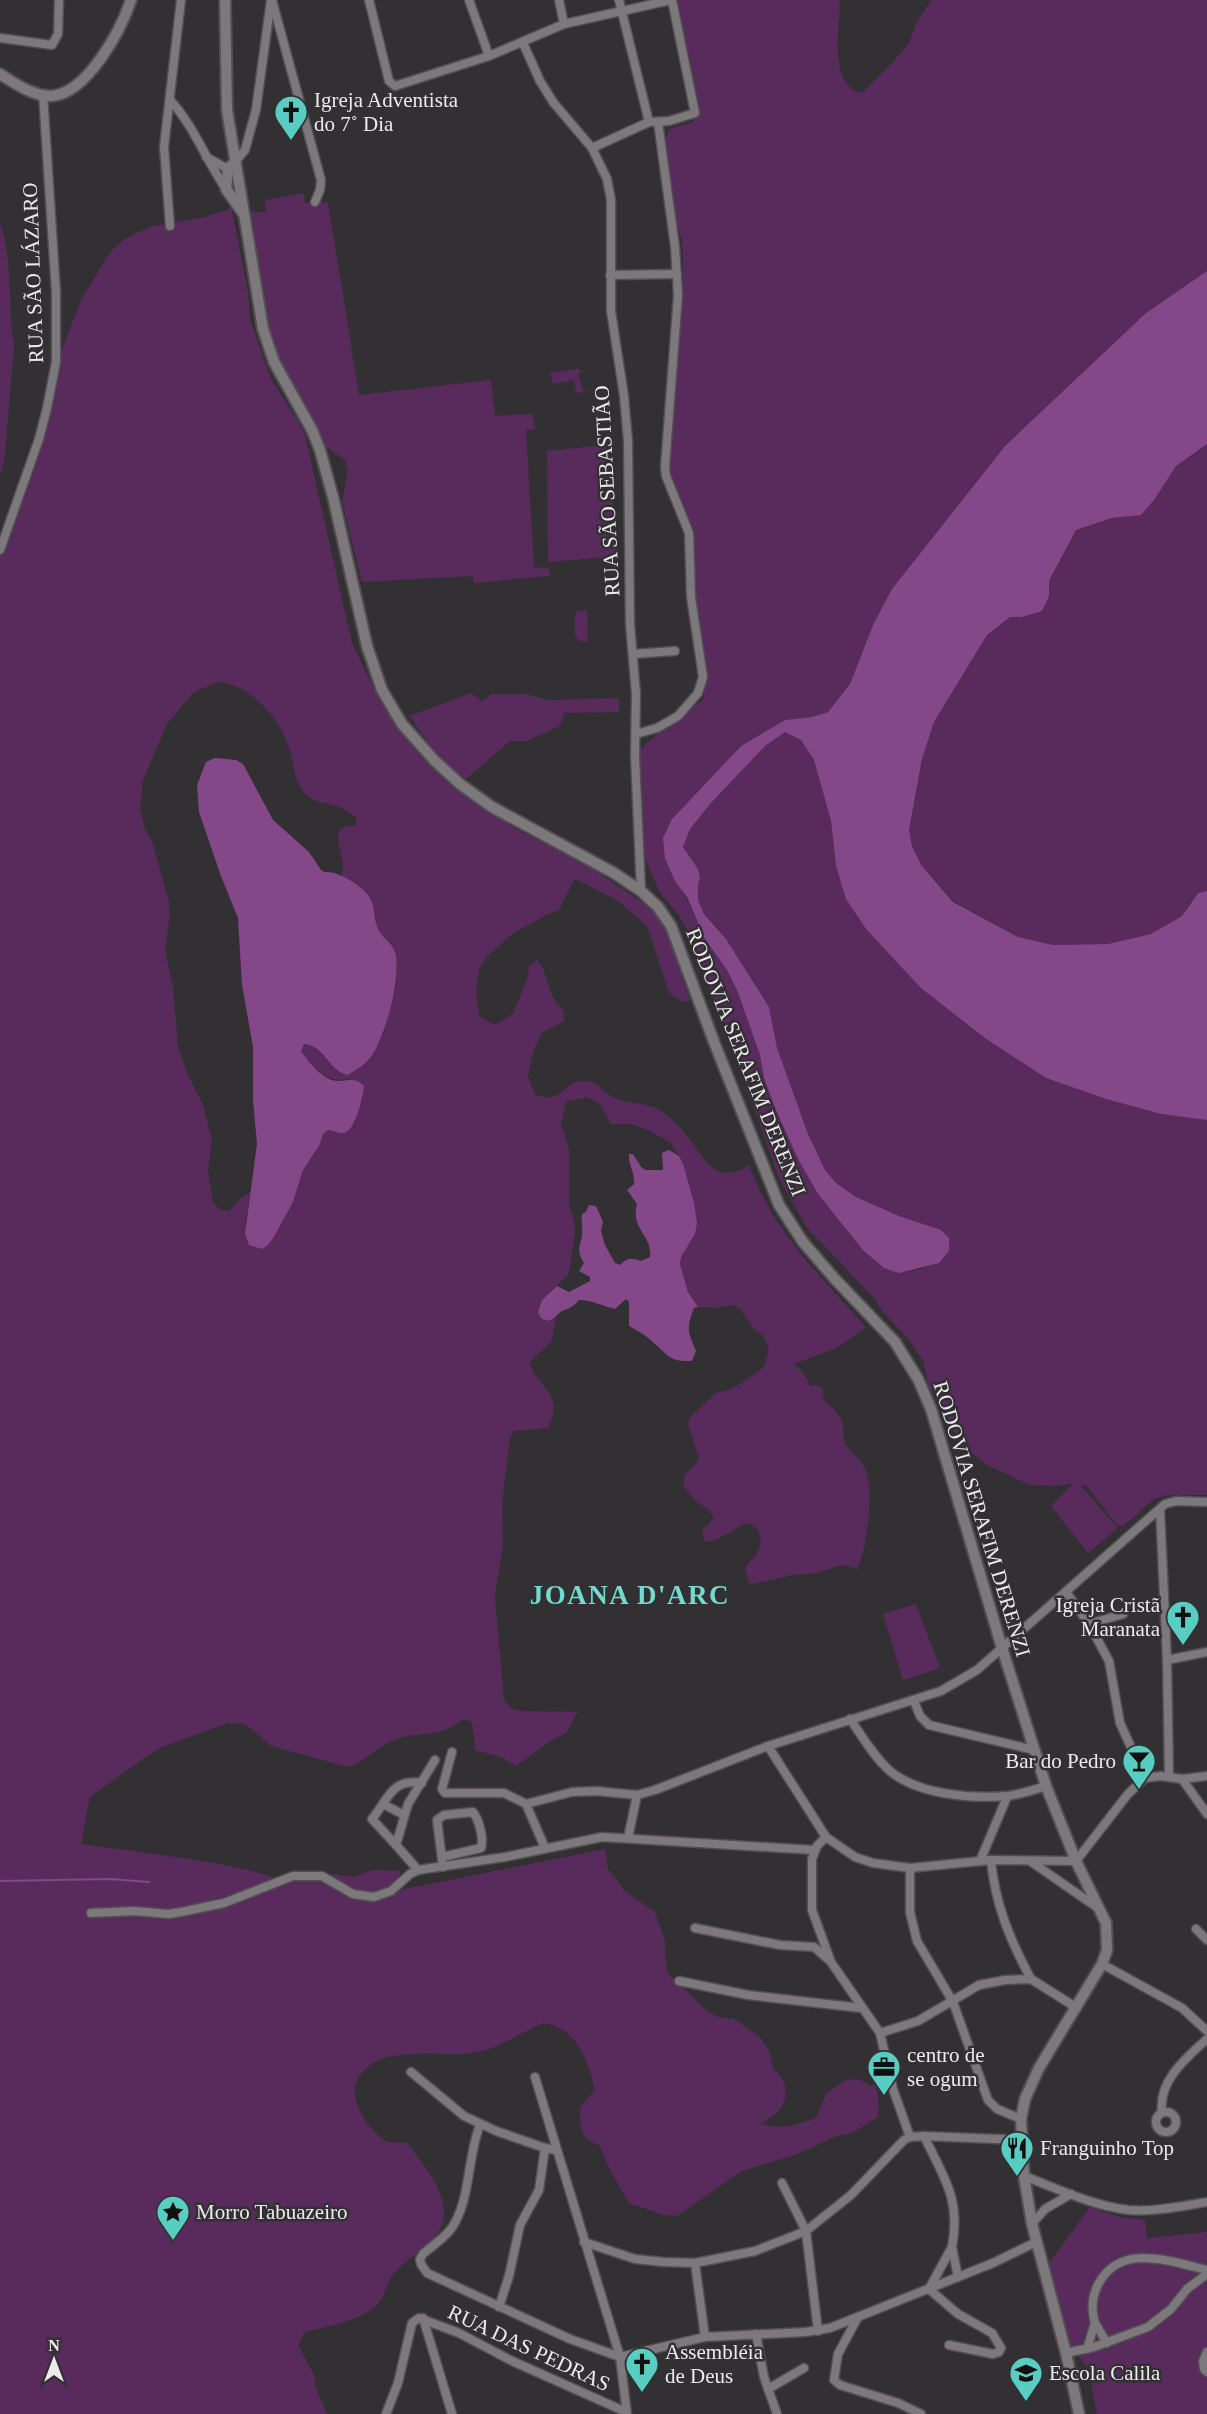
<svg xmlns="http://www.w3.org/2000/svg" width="1207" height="2414" font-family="'Times New Roman',serif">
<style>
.green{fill:#582b5c;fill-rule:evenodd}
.water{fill:#844888}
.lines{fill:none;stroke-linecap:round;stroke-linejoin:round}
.stream{stroke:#844888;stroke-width:2}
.minor-casing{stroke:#514f51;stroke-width:11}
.secondary-casing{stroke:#514f51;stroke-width:14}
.minor{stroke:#7c787c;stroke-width:8}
.secondary{stroke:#7c787c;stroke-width:10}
.labels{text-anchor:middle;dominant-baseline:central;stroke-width:5;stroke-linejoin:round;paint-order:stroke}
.poi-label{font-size:21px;fill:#eceaec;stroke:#333034;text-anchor:start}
.street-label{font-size:21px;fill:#eceaec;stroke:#333034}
.district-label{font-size:27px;font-weight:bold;letter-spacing:1.5px;fill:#72dbcf;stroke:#333034}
</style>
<rect width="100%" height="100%" fill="#333034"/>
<g class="green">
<path d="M674 0H840C840 27 827 85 862 93L893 62 909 43 917 22 931 0H1207V271L1146 313 1005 446 892 589 873 625 850 684 828 712 812 717 785 720 741 746 672 819 676 883 686 897 705 939 727 970 737 990 760 1055 764 1078 798 1159 818 1194 835 1215 899 1273 925 1268 941 1230 899 1216 856 1197 836 1183 825 1170 808 1134 777 1048 769 1007 726 939 704 914 698 900V886L700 877 698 869 683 847 690 829 710 804 765 746 785 731 801 740 814 759 831 821 836 866 896 959 921 988 1046 1078 1106 1099 1161 1114 1207 1120V1495H1168L1154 1499 1123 1526 1116 1524 1086 1485H1080L1118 1528 1088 1553 1051 1506 1073 1484 1051 1486 1030 1485 989 1466 963 1446 946 1419 928 1384 923 1361 908 1338 883 1312 874 1298 807 1228 779 1178 698 952 679 915 659 891 643 853 641 775 637 754C652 734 683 718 704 698V644L694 592V544L669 472 667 443 680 337 683 257 682 240 672 213 665 140 670 129 693 122C701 86 683 36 674 0Z"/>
<path d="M304 193 305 203 328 202 359 395 491 380 495 416 533 414 535 429 526 430 534 567 548 568 550 576 474 583 473 576 362 582 342 501 348 471 345 460 324 445 278 358 265 323 249 212H266L265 200Z"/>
<path d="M231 206 248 292 250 320 271 379 304 431 352 643 378 697 403 735 422 758 454 789 518 830 588 866 645 904 656 914 668 935 690 1000 683 1002 669 993 647 926 618 901 578 880H574L559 910 546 915 512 934 487 957 479 969 476 992 479 1016 495 1025 513 1014 528 976 529 966 537 960C549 971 545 995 564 1011V1021L542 1033 533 1052 528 1077 535 1095C563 1104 563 1083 581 1081 596 1079 601 1091 613 1097 626 1104 644 1102 658 1109 670 1116 683 1130 691 1141 708 1164 718 1185 749 1165 773 1232 820 1275 866 1327L837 1348 794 1364 802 1371 811 1386 816 1385 822 1388 824 1400C831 1407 841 1414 843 1425 844 1432 842 1437 845 1443 850 1453 861 1459 865 1468 875 1488 867 1550 857 1569L843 1565 811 1574 792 1575 753 1584 749 1583 745 1568C748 1562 755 1559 758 1552 763 1540 760 1526 747 1523 734 1528 718 1543 704 1541L702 1528 706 1527 714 1518 708 1509 694 1500 683 1485 685 1475 699 1460 688 1423 690 1417 716 1393 732 1389 755 1374 764 1367 769 1350 763 1335 754 1330 741 1309 732 1305 716 1308 698 1307 688 1292 680 1264 681 1257 695 1234 694 1203 679 1156 671 1143 652 1132 632 1124H611L599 1103 587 1097 566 1102 561 1123 569 1149V1205L574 1220 575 1231 569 1274 548 1294 550 1321 556 1318 552 1341 530 1362C532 1384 567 1392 548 1428L514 1431 510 1438 502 1503 503 1544 495 1597 504 1700 511 1708 521 1711 578 1712 566 1733 552 1740 516 1766 501 1757 475 1750 472 1722 463 1719C437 1740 424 1730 397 1739 379 1745 366 1761 348 1767L271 1746 249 1727 244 1724 227 1723 160 1748 144 1758 90 1797 81 1844C110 1848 262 1866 276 1880L325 1873 353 1877 373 1870 401 1871 398 1882 400 1890 605 1849 608 1869 625 1891 655 1912 665 1941V1957L668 1974 681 1985 702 2007 717 2017 734 2019 761 2038 770 2053 773 2069C788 2079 790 2098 778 2112 773 2117 766 2119 762 2124 783 2130 796 2125 816 2118L826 2094 844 2081 859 2079 870 2086 876 2085 879 2106 878 2117 852 2133 837 2136 795 2155 742 2171 677 2216 664 2215 629 2203 610 2170 599 2145C579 2138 580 2126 580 2107L595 2090C588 2060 578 2029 544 2023 521 2032 502 2047 477 2052 443 2060 378 2040 358 2079 353 2089 354 2099 359 2109 363 2120 378 2138 389 2142 395 2144 401 2141 407 2143 422 2163 442 2184 444 2210 447 2241 407 2255 392 2276 385 2286 384 2300 374 2308 355 2322 327 2326 305 2332L298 2345 314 2375 316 2388 327 2414H0V556L46 424 63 347 81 300 111 251 126 238 150 227 205 217 227 210ZM218 682C250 684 279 717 289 747 294 762 293 778 303 791 311 802 323 802 336 806 343 808 349 813 356 817V825L344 827 338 832C337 847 347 863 341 876L361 888 372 900 375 911 376 924 379 932 386 939 397 963 396 984 384 1033 369 1060 348 1074C328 1071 325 1045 304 1044L301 1051C316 1071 323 1083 350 1079L363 1099 356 1112 355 1123 334 1130H328L323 1134 320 1144 303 1170 293 1202 274 1237 245 1223 251 1192 242 1197 229 1211 221 1210 213 1203 208 1170 212 1141 203 1105 187 1073 178 1046 173 987 165 950 170 915 169 902 152 841 145 829 140 809 143 780 167 724 194 692Z"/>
<path d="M0 223C14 263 7 305 14 346L5 454 0 477Z"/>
<path d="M578 369 583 372 578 373 583 391H592L576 393 574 380 553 384 550 373Z"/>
<path d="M1207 444V891L1197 893 1182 916 1151 934 1108 944 1053 945 1018 937 953 901 921 865 912 846 909 830 913 810 922 759 934 722 987 635 1010 617H1022L1049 596V582L1076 530 1112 518 1141 515 1176 466Z"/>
<path d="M608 445 617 556 548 562 547 451Z"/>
<path d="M587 610 588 642 580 641 575 636V614L578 611Z"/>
<path d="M471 693 482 701 492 694H526L548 700 619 698V712L564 713 560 726 527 741H510L466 779C442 761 426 741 410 716Z"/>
<path d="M916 1604 940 1668 903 1680 883 1614Z"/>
<path d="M1090 2207 1119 2217 1145 2220 1147 2238 1207 2232V2414H1097L1088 2368 1071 2346 1047 2266Z"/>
</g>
<g class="water">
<path d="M1207 271V444L1176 466 1154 500 1141 515 1112 518 1076 530 1049 581V596L1042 611 1022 617H1010L987 635 934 722 922 759 909 830 912 846 921 865 953 902 1018 937 1053 945 1108 944 1151 934 1182 916 1198 893 1207 891V1120L1161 1114 1106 1099 1046 1078 985 1038 921 988 867 930 846 899 836 866 831 821 814 760 801 740 785 732 765 746 710 804 690 829 683 847 698 869 700 877 698 886V900L704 914 726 939 769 1007 777 1048 808 1134 825 1170 836 1183 856 1197 899 1216 941 1230 949 1238V1251L939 1263 899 1273 884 1268 863 1250 818 1194 798 1159 776 1110 764 1078 760 1055 737 990 727 970 705 939 687 897 676 883 665 859 663 838 672 819 741 746 785 720 812 717 828 712 850 684 873 625 892 589 1005 446 1146 313Z"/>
<path d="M215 758 236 760 243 764 273 820 309 852 321 870C326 874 328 871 334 873 345 876 361 886 368 895 376 905 373 915 377 926 380 937 391 941 395 952 402 976 385 1039 370 1058 365 1065 355 1070 348 1075 328 1071 325 1045 304 1044L301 1051C309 1062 322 1080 337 1081 348 1081 355 1077 364 1086 363 1097 355 1133 343 1133 339 1134 333 1130 328 1130L323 1134 320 1144 303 1170 293 1202 274 1237 268 1245 262 1249 249 1245 245 1234 257 1144 253 1100V1047L242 985 238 918 221 876 199 812 197 785 206 762Z"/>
<path d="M669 1150 679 1156 683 1164 694 1203 697 1223 695 1234 681 1257 680 1264 688 1292 698 1307 694 1308C686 1328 688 1332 696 1351L692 1361C670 1362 669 1356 654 1343 647 1336 638 1331 629 1326V1302L626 1299 615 1309C602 1306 592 1300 579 1300 573 1307 570 1308 562 1311 554 1316 553 1325 541 1318L538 1312 542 1300 557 1286 569 1292 590 1281V1277L579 1271 584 1263C576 1249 580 1249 582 1235 583 1228 581 1221 582 1214L586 1212 589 1205 596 1206 603 1222 601 1231 605 1245 615 1263 620 1265C628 1257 631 1258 641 1261L650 1257C653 1236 630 1229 637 1204L627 1190 634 1184C635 1173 628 1164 629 1154H633L641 1167 645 1170H663L662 1153Z"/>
</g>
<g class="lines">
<path class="stream" d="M0 1881 111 1879 149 1882"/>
<defs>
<g id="minor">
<path d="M272 0 321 180 320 190 315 202"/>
<path d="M369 0 389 81 395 86 489 56 564 24 671 0"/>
<path d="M469 0 489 56"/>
<path d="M559 0 564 24"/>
<path d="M619 0 649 122"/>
<path d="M0 38 52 45 58 34 59 0"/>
<path d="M523 43 540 81 553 102 592 148 607 179 611 200V311L624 396 628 441 630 624 636 694 635 756 641 891"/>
<path d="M170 100C194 126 206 160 226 189"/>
<path d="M592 148 649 122 669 121 695 113 672 0"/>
<path d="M206 157 228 169"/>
<path d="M235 162 245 150 256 110 271 0"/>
<path d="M170 226 164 147 181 0"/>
<path d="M610 275 677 274"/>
<path d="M0 550 39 439 47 408 56 362V292L43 94"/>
<path d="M633 654 675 651"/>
<path d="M636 734 657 728 678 716 698 693 703 677 691 597 689 533 666 476 665 467 678 295 675 247 658 122"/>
<path d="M1160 1509 1167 1660 1169 1776"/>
<path d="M1066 1592 1089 1624 1109 1661 1120 1723 1145 1778"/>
<path d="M1089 1624 1123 1614"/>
<path d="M1167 1660 1207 1652"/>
<path d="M914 1701 920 1716 929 1725 1034 1750"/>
<path d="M850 1719C862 1736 874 1757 890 1771 917 1794 970 1799 1006 1796 1019 1795 1033 1790 1046 1786"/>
<path d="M768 1746 826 1837 855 1857 873 1863 910 1868 991 1860 1076 1861 1128 1794 1145 1778 1161 1776 1182 1779 1207 1776"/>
<path d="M452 1752 442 1789 445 1793H504L526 1804 572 1792 596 1791 637 1795 655 1790 768 1746 941 1691 977 1670 1165 1504 1176 1501 1207 1502"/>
<path d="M1182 1779 1207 1814"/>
<path d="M383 1804 404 1815"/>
<path d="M526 1804 545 1848"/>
<path d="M826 1837 817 1846 812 1859V1910L831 1962 880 2033 893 2089 910 2137"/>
<path d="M628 1838 637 1795"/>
<path d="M396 1845 372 1819C388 1800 391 1778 422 1783"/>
<path d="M442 1857 481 1848C484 1838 479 1820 473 1812L444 1815 437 1820 443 1867"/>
<path d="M991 1860C995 1904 1010 1940 1031 1979"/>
<path d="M980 1861 1007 1797"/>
<path d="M1030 1861 1098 1908"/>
<path d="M910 1868V1912L917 1941 953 2002 988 2100 997 2109 1021 2119"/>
<path d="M418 1870 396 1845 408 1804 435 1760"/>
<path d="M91 1913 134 1911 169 1914 181 1912 224 1903 293 1876H322L353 1894 374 1897 391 1891 410 1874 418 1870 505 1857 602 1837 814 1850"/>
<path d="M695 1928 780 1945 814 1947 829 1960"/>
<path d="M1196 1929 1207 1940"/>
<path d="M1102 1964 1182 2008 1207 2031"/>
<path d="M679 1981 748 1995 861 2008"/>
<path d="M880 2033 918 2021 979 1985 1005 1980 1031 1979 1077 2008"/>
<path d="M411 2072 464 2116 496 2131 545 2148"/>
<path d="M535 2077 620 2357 627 2414"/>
<circle cx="1166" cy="2122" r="10"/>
<path d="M1162 2112C1158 2081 1186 2058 1207 2039"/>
<path d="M480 2125C467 2157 471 2201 451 2229 443 2239 432 2246 423 2254L420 2259 421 2264 427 2273 570 2339 620 2357 705 2337 806 2332 830 2328 993 2263 1036 2242"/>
<path d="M924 2136 1021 2140"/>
<path d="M1024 2176C1058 2189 1093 2206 1129 2210 1155 2212 1182 2206 1207 2202"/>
<path d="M782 2183 806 2231 818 2331"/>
<path d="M1032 2224 1045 2209 1071 2194"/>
<path d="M584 2242 635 2259 664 2262 695 2263 755 2251 806 2231 851 2195 904 2140 910 2137 924 2136C944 2178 961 2199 952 2247"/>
<path d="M695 2263 705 2337"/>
<path d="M499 2307 509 2276 520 2225 539 2190 545 2148 556 2150"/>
<path d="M858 2317 838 2354 834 2380 840 2385 898 2403 921 2414"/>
<path d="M423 2318 452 2414"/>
<path d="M1095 2323C1085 2291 1107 2258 1142 2258 1165 2258 1186 2265 1207 2270"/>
<path d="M756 2334 764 2377 777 2414"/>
<path d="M949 2345 993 2354 999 2352 1001 2348 992 2333 958 2314 929 2289 952 2247 958 2277"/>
<path d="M1087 2349 1095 2323 1107 2343"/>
<path d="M1207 2352 1203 2361 1204 2369 1207 2372"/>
<path d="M1066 2353 1094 2347 1148 2327 1171 2309 1187 2289 1207 2274"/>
<path d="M768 2389 804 2368"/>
<path d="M386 2414 398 2383 412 2323 419 2318 459 2333 510 2360 626 2412"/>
</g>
<g id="secondary">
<path d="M225 0 227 110 263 329 274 362 312 430 320 450 333 497 367 646 382 690 402 724 434 760 460 784 492 807 614 873 641 891 658 907 671 926 714 1042 779 1205 803 1242 834 1278 895 1342 918 1379 931 1409 1002 1648 1046 1786 1076 1861 1106 1923 1107 1950 1102 1964 1039 2068 1025 2099 1021 2119 1024 2176 1032 2224 1066 2353 1079 2414"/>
<path d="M0 74C14 83 33 96 51 96 87 94 121 30 131 0"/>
<path d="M235 162 228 169 226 189 243 213"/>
</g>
</defs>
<use href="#minor" class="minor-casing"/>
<use href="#secondary" class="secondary-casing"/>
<use href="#minor" class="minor"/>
<use href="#secondary" class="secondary"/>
</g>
<defs>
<symbol id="church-pin" viewBox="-11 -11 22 30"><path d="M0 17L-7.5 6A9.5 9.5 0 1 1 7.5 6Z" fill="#57cec1" stroke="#333034"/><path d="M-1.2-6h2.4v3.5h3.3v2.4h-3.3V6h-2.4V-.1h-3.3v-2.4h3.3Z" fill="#111"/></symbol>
<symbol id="bar-pin" viewBox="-11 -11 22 30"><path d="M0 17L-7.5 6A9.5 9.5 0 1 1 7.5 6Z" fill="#57cec1" stroke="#333034"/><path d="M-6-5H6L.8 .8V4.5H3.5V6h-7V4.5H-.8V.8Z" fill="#111"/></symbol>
<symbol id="office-pin" viewBox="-11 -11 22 30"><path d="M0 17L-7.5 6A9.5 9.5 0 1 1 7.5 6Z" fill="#57cec1" stroke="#333034"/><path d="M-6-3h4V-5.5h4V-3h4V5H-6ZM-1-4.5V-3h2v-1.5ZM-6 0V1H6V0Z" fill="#111"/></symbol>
<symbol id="restaurant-pin" viewBox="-11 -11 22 30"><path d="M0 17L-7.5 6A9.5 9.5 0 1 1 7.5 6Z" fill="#57cec1" stroke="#333034"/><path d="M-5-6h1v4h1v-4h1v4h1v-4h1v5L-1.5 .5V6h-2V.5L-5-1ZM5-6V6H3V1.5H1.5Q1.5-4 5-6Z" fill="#111"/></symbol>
<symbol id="sight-pin" viewBox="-11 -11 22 30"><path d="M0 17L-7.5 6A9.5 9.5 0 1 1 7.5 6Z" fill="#57cec1" stroke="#333034"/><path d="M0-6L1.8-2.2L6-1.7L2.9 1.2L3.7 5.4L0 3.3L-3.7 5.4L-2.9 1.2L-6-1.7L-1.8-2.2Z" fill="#111"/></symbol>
<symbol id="school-pin" viewBox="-11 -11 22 30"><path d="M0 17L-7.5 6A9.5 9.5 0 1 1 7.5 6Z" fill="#57cec1" stroke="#333034"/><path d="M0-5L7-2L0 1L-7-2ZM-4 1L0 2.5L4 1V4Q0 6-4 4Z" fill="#111"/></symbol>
</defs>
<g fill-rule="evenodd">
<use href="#church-pin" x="272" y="93" width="38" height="52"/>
<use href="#church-pin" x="1164" y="1598" width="38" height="52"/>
<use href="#bar-pin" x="1120" y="1742" width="38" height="52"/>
<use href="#office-pin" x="865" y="2048" width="38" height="52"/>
<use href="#restaurant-pin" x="998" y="2129" width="38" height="52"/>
<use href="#sight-pin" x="154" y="2193" width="38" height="52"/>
<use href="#church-pin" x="623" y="2345" width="38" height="52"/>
<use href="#school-pin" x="1007" y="2354" width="38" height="52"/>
</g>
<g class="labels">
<g class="poi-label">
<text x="314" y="100">Igreja Adventista<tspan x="314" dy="24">do 7˚ Dia</tspan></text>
<text x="1160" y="1605" text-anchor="end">Igreja Cristã<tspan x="1160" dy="24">Maranata</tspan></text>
<text x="1116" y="1761" text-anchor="end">Bar do Pedro</text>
<text x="907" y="2055">centro de<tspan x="907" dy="24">se ogum</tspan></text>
<text x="1040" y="2148">Franguinho Top</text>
<text x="196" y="2212">Morro Tabuazeiro</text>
<text x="665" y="2352">Assembléia<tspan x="665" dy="24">de Deus</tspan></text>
<text x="1049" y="2373">Escola Calila</text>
</g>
<g class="street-label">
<text transform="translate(33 273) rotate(-92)">RUA SÃO LÁZARO</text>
<text transform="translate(607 491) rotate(-93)">RUA SÃO SEBASTIÃO</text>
<text transform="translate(746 1062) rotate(68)">RODOVIA SERAFIM DERENZI</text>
<text transform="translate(982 1519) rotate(73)">RODOVIA SERAFIM DERENZI</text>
<text transform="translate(529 2348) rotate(25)">RUA DAS PEDRAS</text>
</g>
<g class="district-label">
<text x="630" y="1595">JOANA D'ARC</text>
</g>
</g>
<g transform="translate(54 2360)" stroke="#333034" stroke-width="4.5" paint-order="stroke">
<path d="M0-4.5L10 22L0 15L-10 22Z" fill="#eceaec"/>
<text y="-9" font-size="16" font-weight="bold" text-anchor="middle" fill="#eceaec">N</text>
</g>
</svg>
